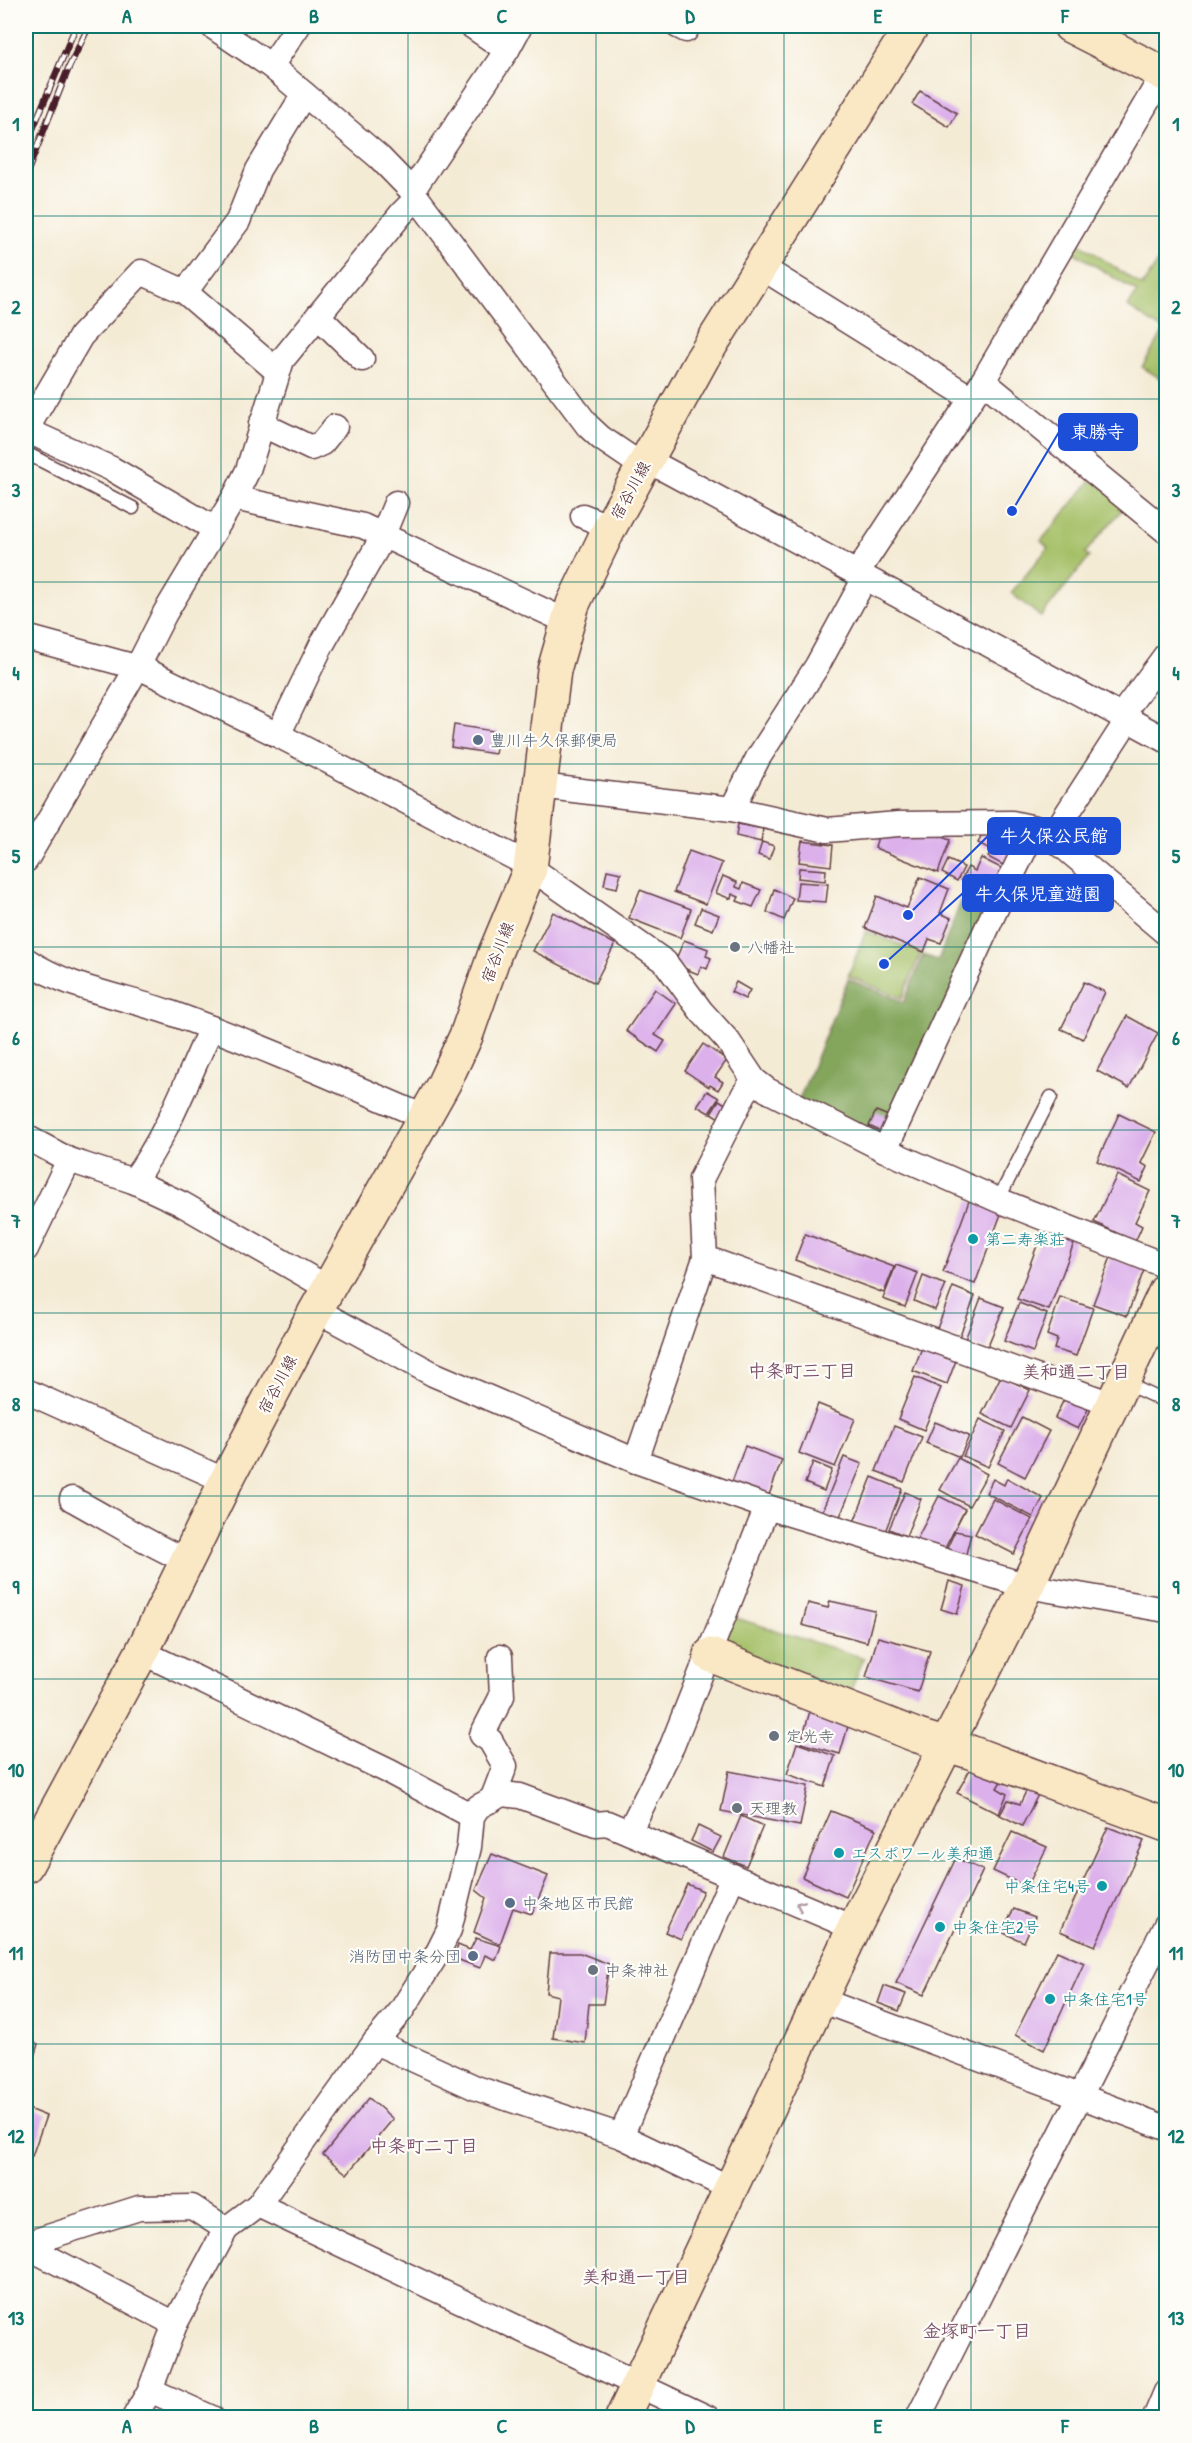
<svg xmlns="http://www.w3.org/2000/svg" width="1192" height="2443" font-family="'Patrick Hand','Klee One',sans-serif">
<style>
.green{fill:#a4bf66;stroke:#776f48;stroke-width:1.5}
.forest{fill:#83a65b;stroke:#666243;stroke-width:1.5}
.building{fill:#dcb0eb}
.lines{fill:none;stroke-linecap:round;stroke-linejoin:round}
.lane-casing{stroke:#643e44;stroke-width:15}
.street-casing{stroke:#643e44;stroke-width:27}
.secondary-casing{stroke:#643e44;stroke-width:36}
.lane{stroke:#fff;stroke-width:12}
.street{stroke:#fff;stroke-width:24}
.secondary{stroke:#fae7c3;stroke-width:33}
.rail-casing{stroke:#4a1f2b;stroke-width:7}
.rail{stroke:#fdfcf7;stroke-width:4.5;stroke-dasharray:14;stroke-linecap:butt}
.oneway{stroke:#ae9aa0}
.grid{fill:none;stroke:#0f766e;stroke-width:1.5;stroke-opacity:0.55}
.service-dot{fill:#5c6f8a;stroke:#fdfcf7;stroke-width:2}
.worship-dot{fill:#6b7280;stroke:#fdfcf7;stroke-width:2}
.culture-dot{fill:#0f9aa8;stroke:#fdfcf7;stroke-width:2}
.labels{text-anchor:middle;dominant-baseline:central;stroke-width:4.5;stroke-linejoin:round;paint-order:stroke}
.street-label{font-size:16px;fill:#4a1f2b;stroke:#fdfcf7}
.service-label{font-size:16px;fill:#4e5e75;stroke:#fdfcf7;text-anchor:start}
.worship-label{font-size:16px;fill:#5b616d;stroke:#fdfcf7;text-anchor:start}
.culture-label{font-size:16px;fill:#0d838f;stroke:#fdfcf7;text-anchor:start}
.neighbourhood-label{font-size:18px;font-weight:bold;fill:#7d526e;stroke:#fdfcf7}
.leader{fill:none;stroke:#1d4ed8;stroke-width:2}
.callout-dot{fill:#1d4ed8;stroke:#fdfcf7;stroke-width:2}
.callout{fill:#1d4ed8;stroke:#1d4ed8;stroke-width:2}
.callout-label{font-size:18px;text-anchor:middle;font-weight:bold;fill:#fff}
.neatline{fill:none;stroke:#0f766e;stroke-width:2}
.grid-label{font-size:20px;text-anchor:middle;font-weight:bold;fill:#0f766e}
</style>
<rect width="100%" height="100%" fill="#fdfcf7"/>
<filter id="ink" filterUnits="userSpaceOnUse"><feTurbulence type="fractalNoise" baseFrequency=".0167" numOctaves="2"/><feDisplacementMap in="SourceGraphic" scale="12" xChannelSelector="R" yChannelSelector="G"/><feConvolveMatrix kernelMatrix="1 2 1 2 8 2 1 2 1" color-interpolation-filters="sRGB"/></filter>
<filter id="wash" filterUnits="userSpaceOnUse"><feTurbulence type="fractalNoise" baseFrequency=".008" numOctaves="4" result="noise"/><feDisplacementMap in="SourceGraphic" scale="24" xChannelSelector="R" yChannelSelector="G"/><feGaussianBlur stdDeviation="1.35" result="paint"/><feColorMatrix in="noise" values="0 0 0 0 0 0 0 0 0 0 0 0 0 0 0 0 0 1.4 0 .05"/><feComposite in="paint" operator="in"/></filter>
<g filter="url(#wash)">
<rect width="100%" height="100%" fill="#f4ebd5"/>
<g class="green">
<path d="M1074 239 1142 286 1166 250V382L1142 367 1164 331 1128 307 1137 292 1067 248Z"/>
<path d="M1093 478 1126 505 1085 553 1089 557 1041 617 1011 593 1048 548 1041 541Z"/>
<path d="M866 931 921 953 902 998 848 976Z"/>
<path d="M733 1617 864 1658 850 1692 729 1648 724 1639Z"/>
</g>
<path class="forest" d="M964 894 990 906 888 1132 876 1139 799 1100 848 979 904 1002 923 955 938 960Z"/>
<g id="blocks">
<g class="building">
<path d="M920 91 957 113 949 127 912 104Z"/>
<path d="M454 725 499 732 495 754 451 747Z"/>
<path d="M738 824 763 829 761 842 736 836Z"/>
<path d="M984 832 994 837 988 848 978 843Z"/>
<path d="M931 833 950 840 938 873 875 848 878 836Z"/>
<path d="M1012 833 1023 839 1005 866 988 857 1001 834 1009 838Z"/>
<path d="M802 841 833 845 831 866 799 862Z"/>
<path d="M762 842 774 846 769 859 758 855Z"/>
<path d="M689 851 722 863 706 904 674 892Z"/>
<path d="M981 858 1003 869 989 895 961 880 968 867 975 871Z"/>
<path d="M948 860 964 867 957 881 942 873Z"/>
<path d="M799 868 826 870 825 881 798 878Z"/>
<path d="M607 870 621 873 617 888 604 885Z"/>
<path d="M723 876 737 882 736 887 741 889 743 883 761 890 753 907 737 901 739 897 732 894 731 899 716 893Z"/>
<path d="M920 877 949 889 940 913 951 918 941 943 929 939 924 952 865 928 877 896 907 908Z"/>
<path d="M798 882 828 884 826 902 796 900Z"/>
<path d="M774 889 793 898 784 920 767 912Z"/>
<path d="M640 890 691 909 680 938 629 918Z"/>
<path d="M701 908 719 915 713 930 695 923Z"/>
<path d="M553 912 615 944 595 983 533 951Z"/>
<path d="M684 940 708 949 706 956 711 958 707 969 701 966 698 974 674 964Z"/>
<path d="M736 982 750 990 745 999 731 992Z"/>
<path d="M1084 982 1105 992 1083 1039 1061 1029Z"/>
<path d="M655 989 676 1004 655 1035 665 1041 658 1052 626 1031Z"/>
<path d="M1127 1016 1158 1033 1129 1088 1097 1071Z"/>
<path d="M703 1044 727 1060 715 1077 723 1082 718 1090 710 1085 709 1087 685 1071Z"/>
<path d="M707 1091 719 1098 709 1113 697 1106Z"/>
<path d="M719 1100 727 1105 719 1118 711 1113Z"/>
<path d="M876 1111 891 1117 884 1133 869 1126Z"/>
<path d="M1119 1114 1156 1132 1141 1163 1148 1167 1141 1182 1097 1161Z"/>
<path d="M1117 1175 1150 1191 1135 1222 1142 1226 1135 1242 1094 1222Z"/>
<path d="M969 1201 981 1205 1004 1206 975 1284 943 1272Z"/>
<path d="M1044 1227 1078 1232 1049 1310 1017 1299Z"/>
<path d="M805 1234 894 1267 884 1293 795 1260Z"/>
<path d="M1111 1257 1144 1270 1127 1316 1093 1304Z"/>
<path d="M896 1265 918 1273 905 1307 883 1299Z"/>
<path d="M923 1276 946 1285 935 1310 914 1301Z"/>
<path d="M953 1287 975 1296 958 1340 936 1331Z"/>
<path d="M1060 1297 1093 1308 1076 1356 1054 1349 1057 1339 1047 1335Z"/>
<path d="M981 1298 1004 1307 986 1350 964 1342Z"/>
<path d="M1019 1303 1047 1314 1033 1352 1004 1341Z"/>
<path d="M923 1345 957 1358 947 1384 913 1371Z"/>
<path d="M1001 1376 1030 1390 1011 1428 982 1414Z"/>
<path d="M915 1377 941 1388 924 1430 898 1419Z"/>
<path d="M1068 1391 1091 1403 1078 1429 1055 1418Z"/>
<path d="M818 1404 855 1419 835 1467 799 1453Z"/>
<path d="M1022 1417 1049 1431 1025 1477 998 1463Z"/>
<path d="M980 1419 1005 1431 988 1467 963 1456Z"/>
<path d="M935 1422 969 1436 960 1457 926 1443Z"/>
<path d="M894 1426 922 1437 904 1482 876 1471Z"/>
<path d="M745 1446 782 1460 769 1495 732 1482Z"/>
<path d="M844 1457 862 1464 838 1521 821 1514Z"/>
<path d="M958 1458 987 1474 969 1506 940 1490Z"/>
<path d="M813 1462 832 1470 824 1491 805 1483Z"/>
<path d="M872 1477 902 1489 884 1534 854 1522Z"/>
<path d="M1007 1478 1043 1498 1033 1517 986 1493 993 1479 1004 1485Z"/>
<path d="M905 1492 921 1499 906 1536 889 1529Z"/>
<path d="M939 1496 965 1509 942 1554 916 1541Z"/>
<path d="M993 1499 1032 1519 1014 1554 975 1534Z"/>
<path d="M955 1531 971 1534 965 1558 944 1555Z"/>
<path d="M949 1581 965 1586 957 1614 941 1609Z"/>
<path d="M830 1601 875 1611 867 1642 802 1625 808 1603 828 1608Z"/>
<path d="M878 1637 930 1651 918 1692 866 1677Z"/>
<path d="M810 1711 849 1723 840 1754 801 1743Z"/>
<path d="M797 1743 835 1756 825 1787 787 1774Z"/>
<path d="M973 1764 1003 1778 997 1788 1007 1794 999 1814 957 1793Z"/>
<path d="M729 1771 808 1786 800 1826 721 1811Z"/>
<path d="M1029 1785 1041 1789 1022 1826 1000 1815 1008 1800 1020 1804Z"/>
<path d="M831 1811 876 1829 846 1897 802 1877Z"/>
<path d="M741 1816 763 1826 746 1866 724 1857Z"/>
<path d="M698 1826 721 1837 713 1852 691 1841Z"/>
<path d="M1108 1827 1144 1841 1095 1946 1060 1931Z"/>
<path d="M1012 1832 1047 1847 1027 1887 993 1871Z"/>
<path d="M492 1854 548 1876 532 1914 513 1908 500 1944 474 1932 486 1898 476 1890Z"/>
<path d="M956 1858 983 1870 924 1995 896 1983Z"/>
<path d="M687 1884 703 1891 681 1939 665 1932Z"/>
<path d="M1014 1909 1035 1917 1024 1942 1001 1932Z"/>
<path d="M476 1938 501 1946 496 1960 485 1955 480 1968 454 1958 458 1945 470 1950Z"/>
<path d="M1057 1951 1084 1963 1044 2050 1015 2035Z"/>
<path d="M550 1953H580L609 1964 603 2004H589L585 2043 553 2038 558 1996 546 1993Z"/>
<path d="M884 1986 906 1994 899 2011 878 2003Z"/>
<path d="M26 2040 38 2044 26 2083Z"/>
<path d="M369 2098 393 2119 347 2174 323 2155Z"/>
<path d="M26 2108 46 2116 32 2156 26 2154Z"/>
</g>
</g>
</g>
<g filter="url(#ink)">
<use href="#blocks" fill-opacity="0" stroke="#643e44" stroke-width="1.5"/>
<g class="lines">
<defs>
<g id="lane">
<path d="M26 453 133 508"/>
<path d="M998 1200 1051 1097"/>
<path d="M1125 1383 1166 1402"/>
</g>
<g id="street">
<path d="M212 26 271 66 379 157 412 191 588 426 601 438 635 461 662 468 1166 740"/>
<path d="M472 26 507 50"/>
<path d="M678 26 686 30"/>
<path d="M271 66 298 26"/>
<path d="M412 191 507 50 520 26"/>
<path d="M761 267 971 398"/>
<path d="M185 292 238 221 258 170 304 94"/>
<path d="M318 316 362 359"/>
<path d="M983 381 1166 531"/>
<path d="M261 424 311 448 322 443 335 427"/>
<path d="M234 498 363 526 568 622"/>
<path d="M583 516 610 527"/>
<path d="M215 529 112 469 26 430 81 336 141 272 185 292 277 371"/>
<path d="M857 573 983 381 1164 73"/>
<path d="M26 637 143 669 278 735 521 861 665 962 701 1011 728 1041 754 1080 767 1090 885 1150 998 1200 1166 1266"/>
<path d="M278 735 321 646 380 542 396 503"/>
<path d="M540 786 732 809 827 830 898 824 1012 823 1035 828 1052 837 1166 933"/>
<path d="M732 809 758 758 817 666 865 578"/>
<path d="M1052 837 1121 730 1128 706 1166 655"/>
<path d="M26 860 137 668 165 613 234 498 248 470 282 360 402 213 417 198"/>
<path d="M26 960C69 989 122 996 171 1013 257 1044 340 1081 424 1117"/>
<path d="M26 1137 69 1160 133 1181 182 1204 328 1288"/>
<path d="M885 1150 998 904 1035 828"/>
<path d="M133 1181C167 1136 187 1079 211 1028"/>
<path d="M26 1249 69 1160"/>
<path d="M705 1258 1114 1405"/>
<path d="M316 1310 433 1374 636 1461 767 1507 1027 1586 1166 1610"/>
<path d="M26 1391 226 1481"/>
<path d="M636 1461 705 1258 701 1179 744 1094 754 1080"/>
<path d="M72 1499C111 1520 146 1543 187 1561"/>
<path d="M142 1652 390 1772 472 1816"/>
<path d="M492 1800 505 1766 490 1740 482 1735 502 1696 500 1657"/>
<path d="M629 1832 672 1746 767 1507"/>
<path d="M820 2000 1166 2128"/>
<path d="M375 2042 476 2088 621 2136 730 2188"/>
<path d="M621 2136 733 1876"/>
<path d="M258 2205 708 2418"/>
<path d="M26 2244 139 2208 192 2207 226 2229"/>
<path d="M26 2246 175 2324"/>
<path d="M150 2390 212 2418"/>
<path d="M134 2418 150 2390 175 2324 226 2229 258 2205 375 2042 401 2011 437 1954 449 1930 469 1847 472 1816 478 1807 502 1794 520 1796 596 1824 607 1823 854 1928"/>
<path d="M918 2418 1166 1925"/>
<path d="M1155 2418 1166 2392"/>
</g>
<g id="secondary">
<path d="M1070 26 1166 75"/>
<path d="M710 1655 918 1736 970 1752 1166 1825"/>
<path d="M26 1866 142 1652 226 1481 316 1310 444 1083 466 1036 495 953 530 869 554 670 573 604 610 527 702 359 912 26"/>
<path d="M622 2418 854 1928 1027 1586 1166 1290"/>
</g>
</defs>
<use href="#lane" class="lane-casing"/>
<use href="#street" class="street-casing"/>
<use href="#secondary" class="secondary-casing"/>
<use href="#lane" class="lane"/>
<use href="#street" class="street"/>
<use href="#secondary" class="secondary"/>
<defs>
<g id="rail">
<path d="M26 145 76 26"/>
<path d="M26 175 69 67 89 26"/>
</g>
</defs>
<use href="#rail" class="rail-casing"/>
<use href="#rail" class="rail"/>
</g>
<defs><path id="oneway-chevron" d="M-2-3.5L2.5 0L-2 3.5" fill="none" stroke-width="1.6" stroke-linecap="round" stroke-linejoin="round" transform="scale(1.5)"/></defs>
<use class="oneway" href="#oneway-chevron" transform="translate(800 1905) rotate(-157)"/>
</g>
<path class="grid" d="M221 26V2418M408 26V2418M596 26V2418M784 26V2418M971 26V2418M26 216H1166M26 399H1166M26 582H1166M26 764H1166M26 947H1166M26 1130H1166M26 1313H1166M26 1496H1166M26 1679H1166M26 1861H1166M26 2044H1166M26 2227H1166"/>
<g class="service-dot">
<circle cx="478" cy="740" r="6"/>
<circle cx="510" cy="1903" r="6"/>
<circle cx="473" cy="1956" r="6"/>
</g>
<g class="worship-dot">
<circle cx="735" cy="947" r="6"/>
<circle cx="774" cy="1736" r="6"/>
<circle cx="737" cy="1808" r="6"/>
<circle cx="593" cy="1970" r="6"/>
</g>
<g class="culture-dot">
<circle cx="973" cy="1239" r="6"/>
<circle cx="839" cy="1853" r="6"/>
<circle cx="1102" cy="1886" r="6"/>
<circle cx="940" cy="1927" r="6"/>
<circle cx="1050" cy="1999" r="6"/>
</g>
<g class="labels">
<g class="street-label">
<text transform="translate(630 490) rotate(-61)">宿谷川線</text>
<text transform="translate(497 952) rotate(-69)">宿谷川線</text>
<text transform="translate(277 1384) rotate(-62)">宿谷川線</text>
</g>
<g class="service-label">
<text x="490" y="740">豊川牛久保郵便局</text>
<text x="522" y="1903">中条地区市民館</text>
<text x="461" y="1956" text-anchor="end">消防団中条分団</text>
</g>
<g class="worship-label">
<text x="747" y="947">八幡社</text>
<text x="786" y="1736">定光寺</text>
<text x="749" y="1808">天理教</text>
<text x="605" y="1970">中条神社</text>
</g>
<g class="culture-label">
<text x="985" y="1239">第二寿楽荘</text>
<text x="851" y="1853">エスポワール美和通</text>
<text x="1090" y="1886" text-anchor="end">中条住宅4号</text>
<text x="952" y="1927">中条住宅2号</text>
<text x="1062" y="1999">中条住宅1号</text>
</g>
<g class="neighbourhood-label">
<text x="802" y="1370">中条町三丁目</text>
<text x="1076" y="1371">美和通二丁目</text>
<text x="424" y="2145">中条町二丁目</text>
<text x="636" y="2276">美和通一丁目</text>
<text x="977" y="2330">金塚町一丁目</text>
</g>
</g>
<path class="leader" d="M1012 511L1059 432M908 915L988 836M884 964L963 893"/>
<g class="callout-dot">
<circle cx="1012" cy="511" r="6"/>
<circle cx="908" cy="915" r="6"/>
<circle cx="884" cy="964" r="6"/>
</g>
<g class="callout">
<rect x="1059" y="414" width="78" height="36" rx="6"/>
<rect x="988" y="818" width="132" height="36" rx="6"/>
<rect x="963" y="875" width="150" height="36" rx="6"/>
</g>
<g class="callout-label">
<text x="1098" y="438">東勝寺</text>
<text x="1054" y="842">牛久保公民館</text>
<text x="1038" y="900">牛久保児童遊園</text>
</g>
<rect width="1192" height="2443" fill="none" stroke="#fdfcf7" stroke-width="66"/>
<rect x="33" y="33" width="1126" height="2377" class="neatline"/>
<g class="grid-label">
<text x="127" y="23">A</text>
<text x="314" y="23">B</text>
<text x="502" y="23">C</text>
<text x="690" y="23">D</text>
<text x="878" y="23">E</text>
<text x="1065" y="23">F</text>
<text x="16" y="131">1</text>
<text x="1176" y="131">1</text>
<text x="16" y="314">2</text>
<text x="1176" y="314">2</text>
<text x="16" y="497">3</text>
<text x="1176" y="497">3</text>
<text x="16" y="680">4</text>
<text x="1176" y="680">4</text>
<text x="16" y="863">5</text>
<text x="1176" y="863">5</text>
<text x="16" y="1045">6</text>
<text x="1176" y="1045">6</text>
<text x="16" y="1228">7</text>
<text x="1176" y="1228">7</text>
<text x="16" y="1411">8</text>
<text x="1176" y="1411">8</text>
<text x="16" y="1594">9</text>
<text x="1176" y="1594">9</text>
<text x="16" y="1777">10</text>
<text x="1176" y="1777">10</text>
<text x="16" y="1960">11</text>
<text x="1176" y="1960">11</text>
<text x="16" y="2143">12</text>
<text x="1176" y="2143">12</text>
<text x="16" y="2325">13</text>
<text x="1176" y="2325">13</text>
<text x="127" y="2433">A</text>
<text x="314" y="2433">B</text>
<text x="502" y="2433">C</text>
<text x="690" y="2433">D</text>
<text x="878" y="2433">E</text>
<text x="1065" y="2433">F</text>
</g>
</svg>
